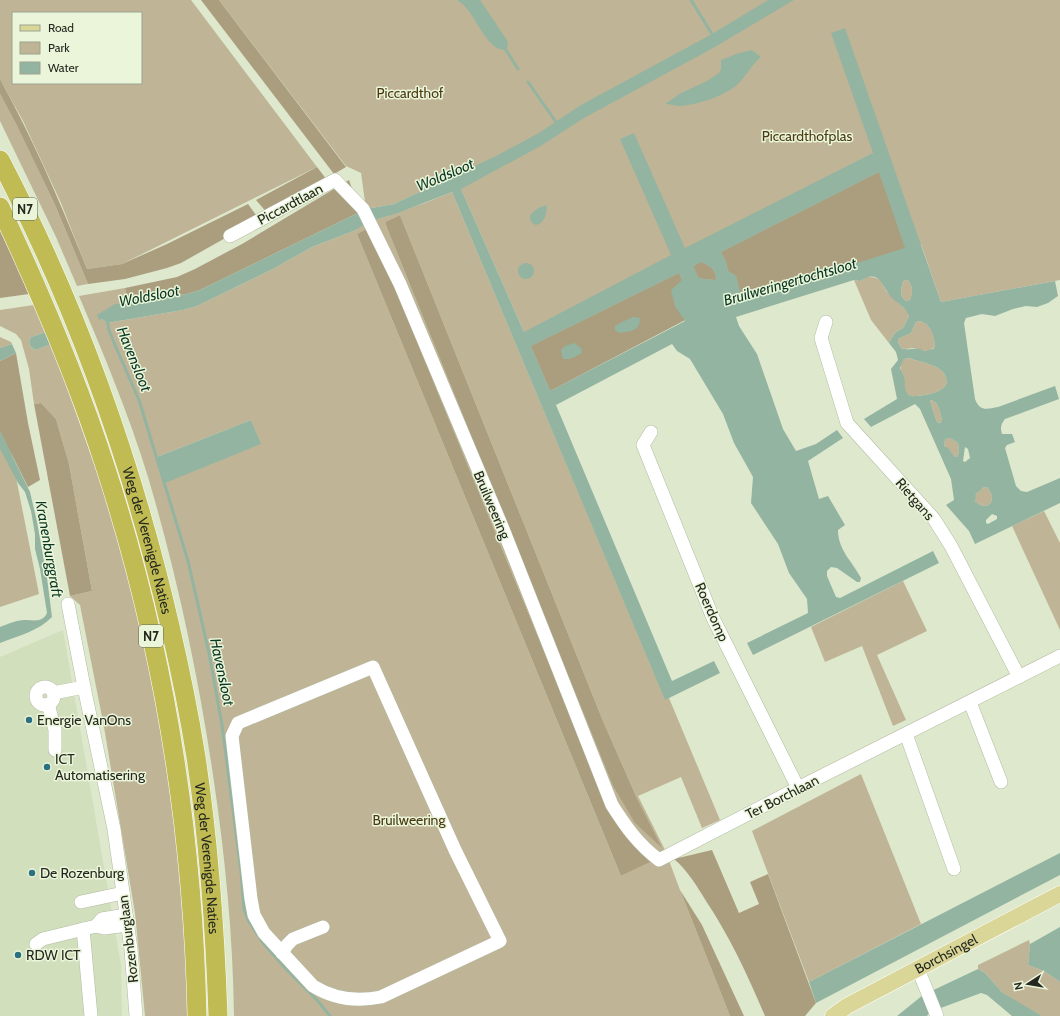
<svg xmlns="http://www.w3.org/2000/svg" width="1060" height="1016" font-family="Cabin,sans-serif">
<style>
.built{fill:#d2dfbd}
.green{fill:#c0b496;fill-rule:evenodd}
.forest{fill:#ab9e7f}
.water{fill:#93b4a1;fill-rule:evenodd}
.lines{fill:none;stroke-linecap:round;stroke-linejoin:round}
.stream{stroke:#93b4a1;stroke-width:3}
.minor-casing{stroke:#b1bba1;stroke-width:14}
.major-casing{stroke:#fff;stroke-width:17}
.highway-casing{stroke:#fff;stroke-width:20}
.minor{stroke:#fff;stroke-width:13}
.major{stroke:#dad698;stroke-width:16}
.highway{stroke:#c1bb53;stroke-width:19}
.poi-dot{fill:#2c7180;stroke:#ebf5da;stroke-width:1.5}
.labels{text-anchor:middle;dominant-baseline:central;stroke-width:3;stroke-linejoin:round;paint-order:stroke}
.shield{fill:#ebf5da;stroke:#606656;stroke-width:1}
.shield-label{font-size:13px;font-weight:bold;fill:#24281e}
.park-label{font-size:14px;fill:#493a12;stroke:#ebf5da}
.street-label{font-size:14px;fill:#24281e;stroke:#ebf5da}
.poi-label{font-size:14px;fill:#24281e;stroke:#ebf5da;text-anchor:start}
.water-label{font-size:15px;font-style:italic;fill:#0a3723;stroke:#ebf5da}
</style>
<rect width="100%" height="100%" fill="#dee8cd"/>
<path class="built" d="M63 630 121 965 122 1016H0V657Z"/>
<g class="green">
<path d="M0 0H191L317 167 122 264 87 269 61 203 23 121 0 79ZM13 13H141V83H13Z"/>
<path d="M219 0H1060V280L941 302 921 244 685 320 550 391 461 189 454 176 394 204 366 209 361 173 346 166Z"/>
<path d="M0 94 16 124 55 205 88 284 77 286 56 237 0 121Z"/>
<path d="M452 192 665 699 669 698 720 820 702 828 681 777 638 796 665 850 680 890 730 1016H234C233 935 225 855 213 775 198 674 177 575 148 477 129 415 104 355 79 296L125 288 128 303C114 302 109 307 102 319L107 323 183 310 197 306 271 270 312 247 356 230C367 219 385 218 399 212 417 206 435 199 452 192ZM400 215 603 721 636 796 661 847 612 784 387 228 385 222ZM370 227 603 795 653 861 621 876 357 234ZM251 420 260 444 164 482 157 457Z"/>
<path d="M866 277C884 277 880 283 888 293 894 300 901 305 908 312L909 316 903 328 896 332 892 337 889 343 871 320 854 280 860 281Z"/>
<path d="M908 280C913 287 913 292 910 300L906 301 902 297 901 290 903 281Z"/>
<path d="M34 305 46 332 31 337 29 342 31 347 36 350 51 344 55 354 109 506 128 574 149 665 163 744 178 847 190 1016H145L135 913 104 727 80 605 70 596 92 591 69 464 56 419 41 403 34 404 29 369 21 340 16 334 0 326V310Z"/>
<path d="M919 321C931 323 934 335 935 346 928 355 922 349 914 348 909 348 906 350 901 348L898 342V339L911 333 916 322Z"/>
<path d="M0 337 11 342 12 344 0 348Z"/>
<path d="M910 358C921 363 934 363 943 372 945 374 946 378 947 381 947 393 919 397 910 396 903 390 904 383 903 374 899 369 901 364 904 359Z"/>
<path d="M931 400C939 402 940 413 942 420V423L937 422 930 401Z"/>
<path d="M0 405 2 406 39 594 0 607Z"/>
<path d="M948 438H950L958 443 959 453 957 457H955L950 451 944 446 945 440Z"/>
<path d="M984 487 988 488 992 496 991 503 987 506 980 505 975 501C974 494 979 491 984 487Z"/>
<path d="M1044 511 1060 543V630L1012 526Z"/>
<path d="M903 581 927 631 877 655 906 720 893 726 862 646 825 662 811 627Z"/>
<path d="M861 774 921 924 809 982 752 831Z"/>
<path d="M1029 940 1030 944 1028 965 1044 971 1060 982V1016H1042L1021 1005 1003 993 985 973 978 969V965Z"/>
</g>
<g class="forest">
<path d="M201 0H219L346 167 334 174Z"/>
<path d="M0 79C34 141 61 204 87 269L122 264 167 244 248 204 259 219 181 263 167 268 125 279 88 284 55 205 16 124 0 94Z"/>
<path d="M317 167 327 180 268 214 256 200Z"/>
<path d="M879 172 906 248 742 300 736 276 728 271 726 262 721 252Z"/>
<path d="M349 180 360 212 200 290 187 294 128 303 125 288 177 277 195 269 242 244Z"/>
<path d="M400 215 603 721 636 796 662 848 635 823 612 784 387 228 385 222Z"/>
<path d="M370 227 603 795 653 861 621 876 357 234Z"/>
<path d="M0 228 29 294 0 298Z"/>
<path d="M701 262C710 266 716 269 716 280 709 279 704 280 698 277L693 266Z"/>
<path d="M679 273 682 280 675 306 685 320 550 391 531 346Z"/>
<path d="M16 353 28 423 40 480 28 487 0 431V361Z"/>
<path d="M41 403 56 419 69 464 92 591 70 596 34 404Z"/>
<path d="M712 850 739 913 759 904 750 882 768 874 816 1003 805 1016H765C748 976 730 937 706 901 697 886 687 870 674 859Z"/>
<path d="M680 890 702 925 744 1016H730Z"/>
</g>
<g class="water">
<path d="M457 0H480L507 40 508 46 506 50C484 51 476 10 457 0Z"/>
<path d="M768 0H794L715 47 584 118 539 147 461 189 524 332 671 255 620 139 634 133 685 248 873 153 831 33 845 28 941 302 1055 281 1058 296 1048 303 1037 307 1026 306 1013 309 995 316 982 314 966 318 964 323 975 399C980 412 987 409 998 407L1055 386 1059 399 1005 419C1001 424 1000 428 1002 434H1012L1015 442 1007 445 1005 448 1016 486 1021 491 1027 492 1060 478V503L975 544 969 531 946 505 954 500 951 479 920 409 915 404 871 427 864 419 897 399 891 369 898 360 896 352 889 343 892 337 896 332 903 328 909 316C906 307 898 304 892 298 881 286 880 268 860 281L854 280 736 317 739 326 757 354 783 429 796 451 816 444 837 430 843 438 808 461 819 499 828 496 845 525 838 530C838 550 852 561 861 578L860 582H857L837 568 831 567 827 571V576L836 597 840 598 933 551 939 563 753 655 747 643 808 613 807 599 789 573 778 544 751 503 753 477 734 443 723 414 690 359 677 351 672 344 556 405 672 681 714 661 720 673 665 700 452 192 398 213 371 221 366 209 394 204 496 156 539 133 581 105 712 34ZM879 172 905 248 742 299 736 276 728 271 726 262 721 252ZM701 262C710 266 716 269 716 280 709 279 704 280 698 277L693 266ZM679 273 682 280 671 290 675 306 685 321 550 391 531 346ZM908 280C913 287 913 292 910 300L906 301 902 297 901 290 903 281ZM919 321C931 323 934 336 935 346L933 349 925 351C913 345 911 352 901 348L898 342V339L911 333 916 322ZM910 358C921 363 934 363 943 372 945 374 946 378 947 381 947 393 919 397 910 396 903 390 906 385 904 377 903 373 901 371 900 368L904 359ZM931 400C939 402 940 413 942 420L941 423 937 422 930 401ZM948 438H950L958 443 959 453 957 457H955L948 448 944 446 945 440ZM965 447 968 449 970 458 965 462 963 461ZM984 487 988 488 992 496 991 503 987 506 980 505 975 501 976 494ZM992 514 997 516V519L988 524 986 523V520Z"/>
<path d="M752 50 761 57C752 64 747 75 739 83 726 96 699 104 681 106 676 106 670 104 665 104L681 93 707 81 719 73 721 69V60L739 53Z"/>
<path d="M547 205C546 214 546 222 536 225 531 223 530 221 530 215L538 208Z"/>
<path d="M360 212 365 224 356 230 312 247 271 270 197 306 183 310 107 323 102 319 99 320 97 315 115 304 187 294 200 290Z"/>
<circle cx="526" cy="271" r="8"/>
<path d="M633 317 640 318C640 332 630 331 619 333L615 330V326L620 323Z"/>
<path d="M46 332 51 344 36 350 31 347 29 342 31 337Z"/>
<path d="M574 343 581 348 582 353 570 359H563L561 350 565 346Z"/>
<path d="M12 344 16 353 0 361V348Z"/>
<path d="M251 420 261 444 165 483 157 457Z"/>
<path d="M0 431 30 492 37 522 47 578 52 617C39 631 17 636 0 643V627C8 624 16 620 25 620 32 620 43 623 47 613L40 569 35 549V534L31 511 25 492 18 483 0 449Z"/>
<path d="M1060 853V875L816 1003 809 982Z"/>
<path d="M1060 927V982L1044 971 1028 965 1030 944Z"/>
<path d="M978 969 985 973 1003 993 1042 1016H1012L987 995 981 993 930 1012 927 1016H897L923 995Z"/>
</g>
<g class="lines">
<g class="stream">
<path d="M691 0 712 34"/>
<path d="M506 50 518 69"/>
<path d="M528 82 556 122"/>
<path d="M107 320 109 330 115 345 139 400 188 561 209 653 222 725 241 872 244 909 248 920 263 943 286 969 317 1000 330 1016"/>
</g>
<defs>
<g id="minor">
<path d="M230 236 335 180 363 209 400 284 503 529 612 805C626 827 638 844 659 860L798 788 1060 656"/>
<path d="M826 322 821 338 847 423 934 519 951 546 1019 677"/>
<path d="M651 432 643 445 713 618 798 788"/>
<path d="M68 604 84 687 114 829 131 949 136 1016"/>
<path d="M373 667 455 850 500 941 381 997C357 1002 334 999 313 986L264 933 254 915 251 899 232 736 238 723Z"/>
<circle cx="45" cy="696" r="9"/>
<path d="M53 693 84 687"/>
<path d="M970 702 1001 782"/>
<path d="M48 704 55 730V750"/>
<path d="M906 734 954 869"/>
<path d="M81 902 123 893"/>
<path d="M96 926 104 928 128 925"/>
<path d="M83 929 91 1016"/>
<path d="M36 944 43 939 96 926 102 919 126 915"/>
<path d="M282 953 287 945 293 939 323 927"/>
<path d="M918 969 937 1016"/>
</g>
<g id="major">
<path id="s1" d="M833 1016 847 1006 1060 894"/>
</g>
<g id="highway">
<path id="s2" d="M0 160C78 309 132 461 170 626 180 669 189 713 196 757 209 843 215 929 218 1016"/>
<path d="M0 207C40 292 77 379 106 469 163 645 193 831 197 1016"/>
</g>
</defs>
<use href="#minor" class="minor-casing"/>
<use href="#major" class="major-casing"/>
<use href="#highway" class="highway-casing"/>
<use href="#minor" class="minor"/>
<use href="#major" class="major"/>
<use href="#highway" class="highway"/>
</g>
<g class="poi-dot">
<circle cx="29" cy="720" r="4"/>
<circle cx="47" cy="767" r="4"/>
<circle cx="32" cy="873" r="4"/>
<circle cx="18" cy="955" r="4"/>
</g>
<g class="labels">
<g class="shield">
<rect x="13" y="198" width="24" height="22" rx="3"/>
<rect x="139" y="625" width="24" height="22" rx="3"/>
</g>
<g class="shield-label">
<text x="25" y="209">N7</text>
<text x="151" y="636">N7</text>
</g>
<g class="park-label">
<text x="410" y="93">Piccardthof</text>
<text x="807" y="136">Piccardthofplas</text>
<text x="409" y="820">Bruilweering</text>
</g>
<g class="street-label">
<text transform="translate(290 204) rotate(-28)">Piccardtlaan</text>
<text transform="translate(915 499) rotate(49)">Rietgans</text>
<text transform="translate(492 505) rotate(67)">Bruilweering</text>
<text stroke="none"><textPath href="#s2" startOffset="409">Weg der Verenigde Naties</textPath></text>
<text transform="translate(712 612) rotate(66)">Roerdomp</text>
<text transform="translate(782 797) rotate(-27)">Ter Borchlaan</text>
<text stroke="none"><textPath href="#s2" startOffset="733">Weg der Verenigde Naties</textPath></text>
<text transform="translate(128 939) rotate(-97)">Rozenburglaan</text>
<text stroke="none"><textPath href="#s1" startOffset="129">Borchsingel</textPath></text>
</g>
<g class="poi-label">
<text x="37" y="720">Energie VanOns</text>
<text x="55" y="759">ICT<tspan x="55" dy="16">Automatisering</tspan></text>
<text x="40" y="873">De Rozenburg</text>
<text x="26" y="955">RDW ICT</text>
</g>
<g class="water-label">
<text transform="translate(445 175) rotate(-23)">Woldsloot</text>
<text transform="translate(790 282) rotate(-16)">Bruilweringertochtsloot</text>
<text transform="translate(149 296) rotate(-11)">Woldsloot</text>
<text transform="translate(134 359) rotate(68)">Havensloot</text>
<text transform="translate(49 549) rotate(80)">Kranenburggraft</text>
<text transform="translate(222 672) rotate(78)">Havensloot</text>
</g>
</g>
<rect x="12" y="12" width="130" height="72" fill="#ebf5da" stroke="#9ba38f"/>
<rect x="20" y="25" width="20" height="6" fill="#dad698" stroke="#9ba38f"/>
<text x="48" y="32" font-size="12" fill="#24281e">Road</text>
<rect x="20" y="42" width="20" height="12" fill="#c0b496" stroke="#9ba38f"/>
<text x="48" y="52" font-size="12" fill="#24281e">Park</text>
<rect x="20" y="62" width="20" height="12" fill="#93b4a1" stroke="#9ba38f"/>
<text x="48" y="72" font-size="12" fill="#24281e">Water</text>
<g transform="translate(1028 984) rotate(258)" stroke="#ebf5da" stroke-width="3" paint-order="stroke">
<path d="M0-3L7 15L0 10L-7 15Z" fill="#24281e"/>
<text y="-6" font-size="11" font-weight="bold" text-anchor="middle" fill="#24281e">N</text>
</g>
</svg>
